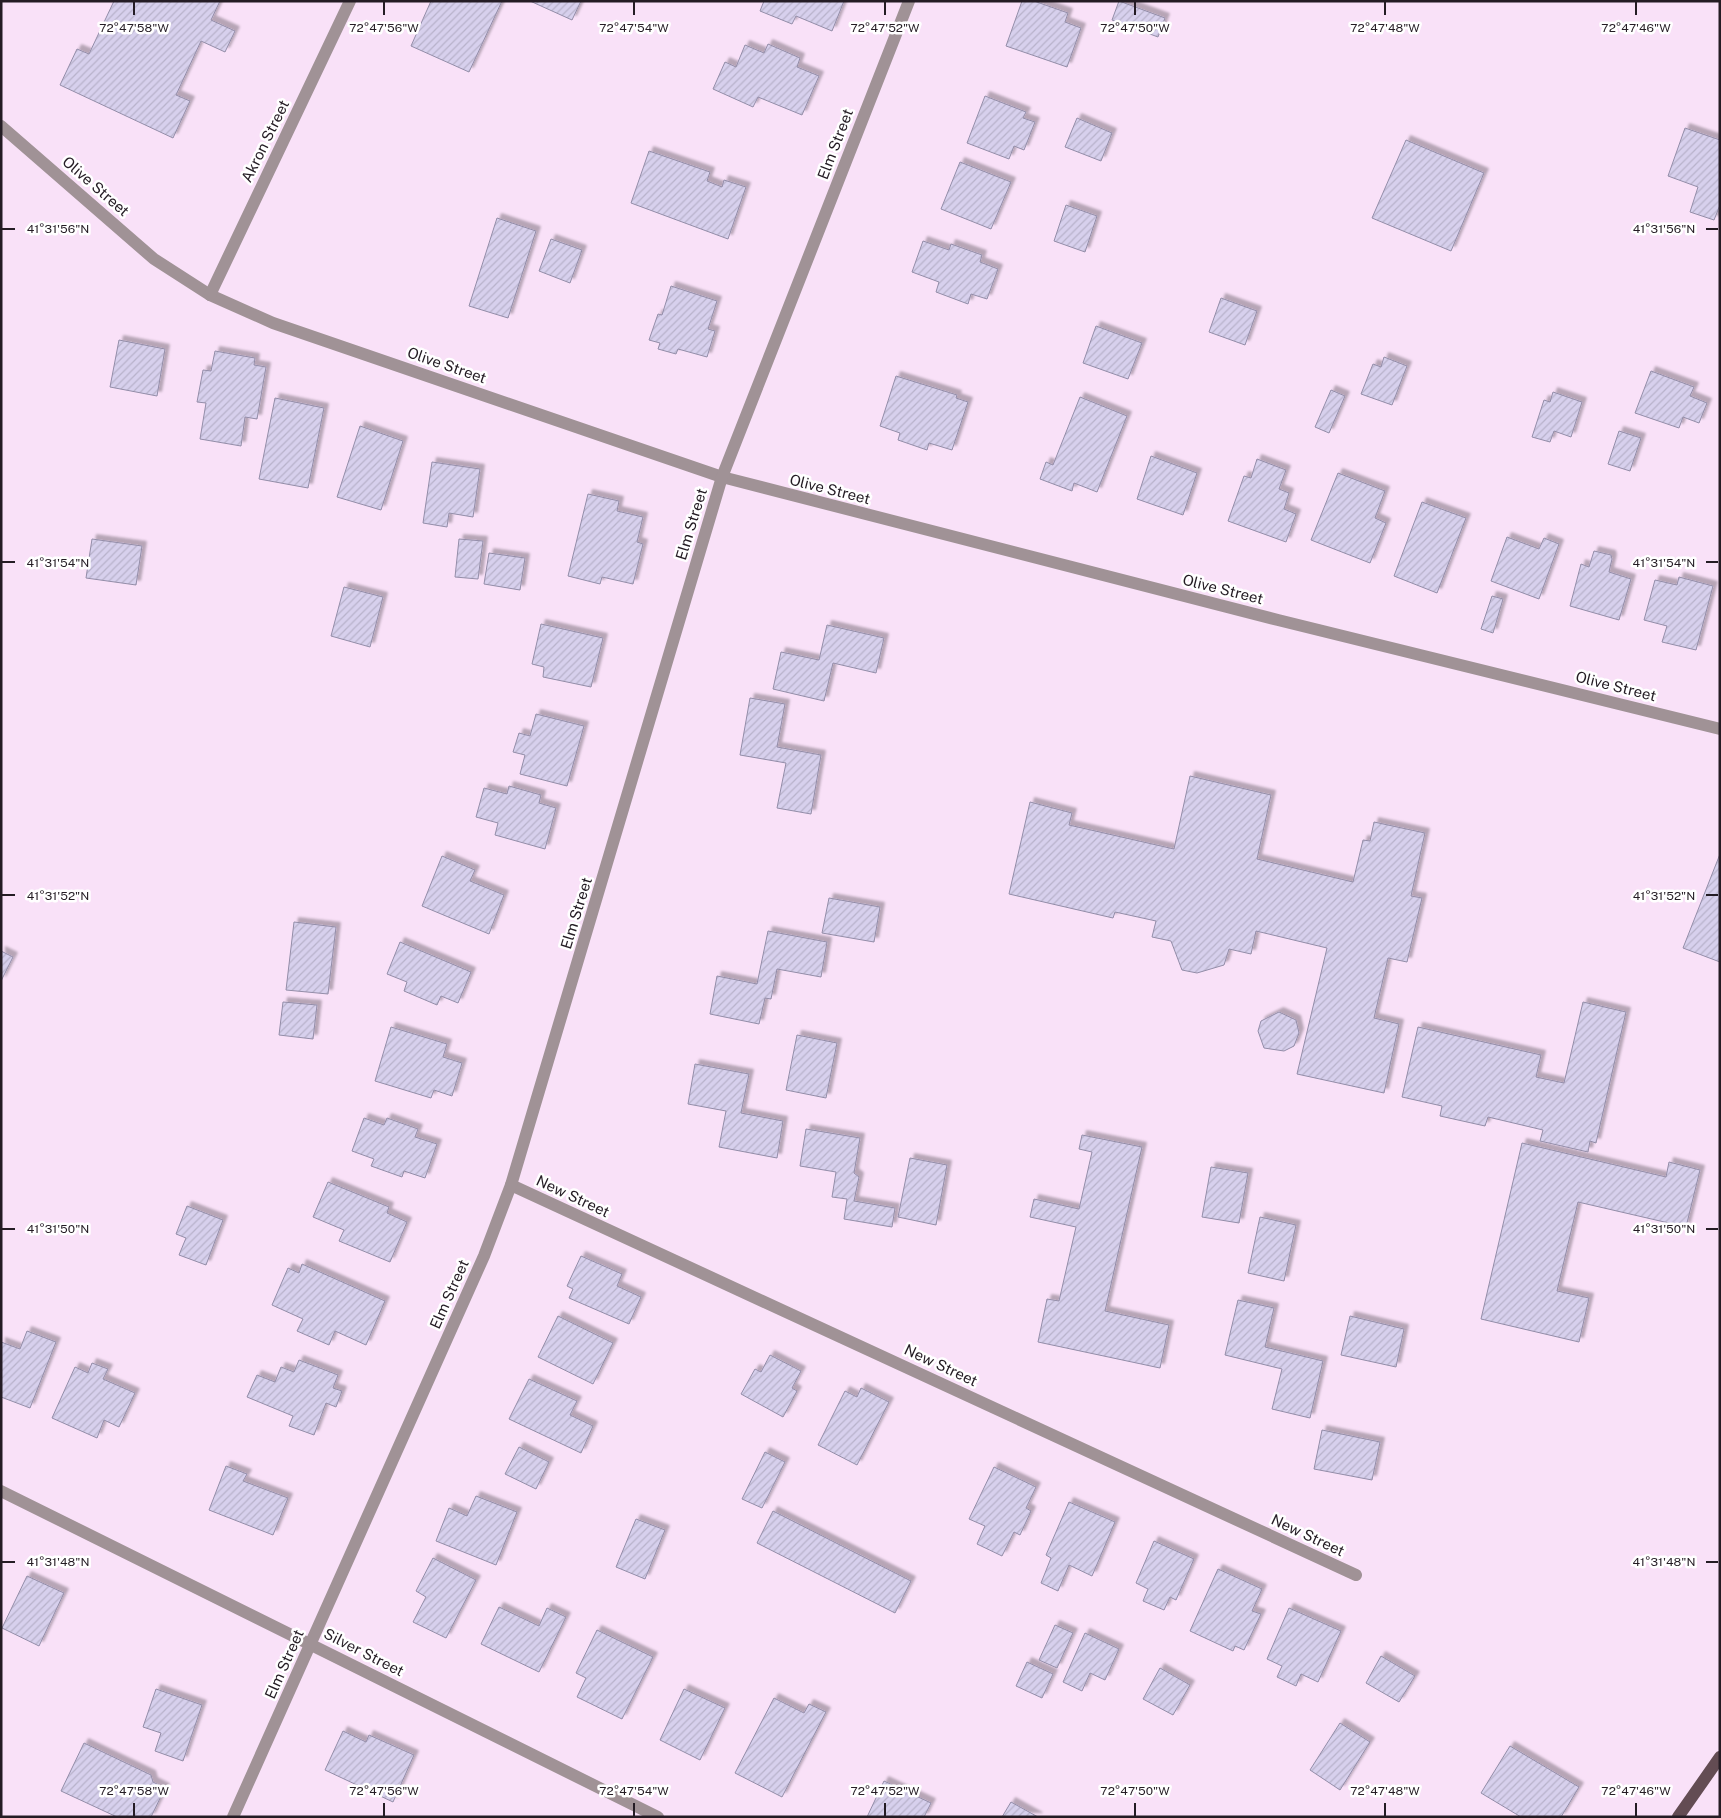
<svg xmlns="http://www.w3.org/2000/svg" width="1721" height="1818" font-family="'Public Sans',sans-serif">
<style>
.building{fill:url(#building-hatch);stroke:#938da8;filter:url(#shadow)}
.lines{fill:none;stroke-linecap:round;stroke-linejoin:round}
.minor{stroke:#a09296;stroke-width:12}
.primary{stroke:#634c53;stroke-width:12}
.ticks{fill:none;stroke:#241c24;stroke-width:2}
.labels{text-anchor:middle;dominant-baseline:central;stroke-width:5;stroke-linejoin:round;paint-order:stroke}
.street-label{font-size:15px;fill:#241c24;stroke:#fff}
.ticks-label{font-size:12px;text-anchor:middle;fill:#241c24;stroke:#fff;stroke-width:5;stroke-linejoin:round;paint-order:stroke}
</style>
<defs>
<pattern id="building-hatch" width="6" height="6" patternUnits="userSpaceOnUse" patternTransform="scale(1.25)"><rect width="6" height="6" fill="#d7d0ed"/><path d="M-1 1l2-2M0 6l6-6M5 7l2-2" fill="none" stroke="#b8b2cb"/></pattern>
<filter id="shadow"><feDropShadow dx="4.5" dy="-4.5" stdDeviation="1" flood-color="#0004"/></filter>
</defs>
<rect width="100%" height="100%" fill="#f9e1f8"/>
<g class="building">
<path d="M114 1H220L211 20 235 31 225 52 201 41 176 95 190 101 173 138 60 85 77 49 89 54Z"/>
<path d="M431 1H502L469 72 411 46Z"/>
<path d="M530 1H581L572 20Z"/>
<path d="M764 1H844L832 31 796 16 792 24 760 11Z"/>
<path d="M1022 1H1034L1068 13 1065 22 1081 28 1067 67 1006 46Z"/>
<path d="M1119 1 1165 18 1158 37 1112 20Z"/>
<path d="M768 44 800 58 797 67 819 76 802 115 758 97 753 107 713 89 725 62 736 67 745 45 764 53Z"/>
<path d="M985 96 1026 112 1023 118 1035 122 1024 150 1014 146 1009 159 967 143Z"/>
<path d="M1077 118 1112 133 1101 161 1065 147Z"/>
<path d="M1685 128 1720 140V205L1714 220 1690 212 1698 187 1668 176Z"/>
<path d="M1406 140 1484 173 1451 251 1372 218Z"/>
<path d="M649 151 710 172 707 181 722 187 724 180 746 187 728 239 631 203Z"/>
<path d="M960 162 1011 182 991 229 941 209Z"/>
<path d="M1066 205 1097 216 1085 252 1054 241Z"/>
<path d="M497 218 536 231 508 318 469 306Z"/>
<path d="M551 239 582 250 570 283 539 271Z"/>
<path d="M923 241 949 250 951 244 982 255 980 262 998 269 987 299 971 294 968 304 936 292 939 282 912 272Z"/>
<path d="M671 286 717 301 708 329 715 331 707 357 678 349 676 354 658 349 660 343 649 340 658 314 662 315Z"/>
<path d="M1221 298 1257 311 1245 345 1209 332Z"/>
<path d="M1096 326 1142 343 1128 379 1083 363Z"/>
<path d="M119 340 165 349 157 396 110 387Z"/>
<path d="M215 351 255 358 254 365 266 367 257 419 245 417 241 446 200 439 206 403 197 402 203 370 211 371Z"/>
<path d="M1384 357 1407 366 1392 405 1361 394 1373 364 1381 367Z"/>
<path d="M1651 371 1694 387 1690 396 1707 403 1699 423 1683 417 1679 428 1635 413Z"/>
<path d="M896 376 957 395 956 398 968 402 952 450 929 443 927 450 898 440 900 433 880 426Z"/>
<path d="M1331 390 1345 396 1329 433 1315 427Z"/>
<path d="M1553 392 1582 402 1571 437 1554 431 1550 442 1532 437 1544 400 1550 402Z"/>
<path d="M1080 397 1127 416 1097 492 1074 483 1072 491 1040 479 1046 462 1053 465Z"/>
<path d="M275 398 324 408 308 488 259 479Z"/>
<path d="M360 426 403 441 381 510 337 497Z"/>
<path d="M1619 431 1641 438 1630 471 1608 464Z"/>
<path d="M1151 456 1197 473 1183 515 1137 499Z"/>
<path d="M1257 459 1286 470 1279 489 1289 493 1284 509 1296 514 1286 542 1228 521 1244 476 1251 478Z"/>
<path d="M432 462 480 469 473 517 449 513 447 527 423 523Z"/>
<path d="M1338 473 1385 491 1375 518 1386 523 1370 563 1311 540Z"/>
<path d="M588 494 619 501 617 511 643 517 637 542 643 544 633 584 602 577 600 584 568 576Z"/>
<path d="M1422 502 1466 518 1437 593 1394 576Z"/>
<path d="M1507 537 1539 549 1544 538 1559 544 1539 599 1491 581Z"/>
<path d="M92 539 142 546 136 585 86 578Z"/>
<path d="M459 539 483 541 478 579 455 577Z"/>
<path d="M1594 551 1611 555 1612 559 1609 572 1631 579 1619 620 1570 606 1581 564 1589 567Z"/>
<path d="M489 553 525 558 520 590 484 584Z"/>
<path d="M1679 577 1713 586 1696 650 1662 642 1667 626 1644 620 1655 580 1677 585Z"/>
<path d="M344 587 383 597 370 647 331 636Z"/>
<path d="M1492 596 1503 599 1493 633 1481 629Z"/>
<path d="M541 624 603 638 591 687 543 677 544 667 532 664Z"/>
<path d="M827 625 884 638 876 673 833 663 824 701 773 689 781 652 819 660Z"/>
<path d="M750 698 785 704 777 747 821 755 811 814 777 808 786 763 740 755Z"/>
<path d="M536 714 584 726 567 786 520 774 525 755 513 752 519 733 530 736Z"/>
<path d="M1190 776 1271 795 1257 859 1353 882 1363 840 1370 841 1374 822 1425 833 1411 896 1422 898 1407 962 1388 958 1374 1018 1399 1024 1384 1093 1297 1074 1327 948 1256 931 1251 954 1229 949 1224 965 1197 973 1182 970 1171 941 1152 937 1156 921 1115 912 1113 918 1009 894 1030 802 1072 813 1069 825 1174 849Z"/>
<path d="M509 786 541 795 539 803 556 808 545 849 495 835 498 823 476 817 484 788 507 794Z"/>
<path d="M1720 854V962L1683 948Z"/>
<path d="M442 856 475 870 470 881 504 895 489 934 422 906Z"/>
<path d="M829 898 880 907 874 942 822 933Z"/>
<path d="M294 922 336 927 328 994 286 990Z"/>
<path d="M768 931 827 942 821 977 777 969 771 999 765 998 759 1024 710 1014 717 976 757 984Z"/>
<path d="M400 942 471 972 458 1003 441 996 437 1005 404 991 407 982 387 974Z"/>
<path d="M1 951 13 957 1 981Z"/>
<path d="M283 1002 317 1005 313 1039 279 1035Z"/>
<path d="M1583 1002 1626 1012 1596 1143 1590 1141 1588 1152 1540 1141 1543 1130 1488 1117 1485 1126 1440 1116 1442 1106 1402 1097 1418 1027 1541 1055 1536 1077 1564 1083Z"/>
<path d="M1279 1012 1296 1020 1299 1033 1294 1046 1284 1051 1264 1048 1258 1031 1261 1021Z"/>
<path d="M391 1027 447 1044 443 1057 462 1063 452 1096 434 1090 431 1098 375 1081Z"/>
<path d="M797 1035 837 1043 826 1098 786 1090Z"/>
<path d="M695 1064 749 1074 741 1113 783 1121 777 1158 719 1147 726 1111 688 1104Z"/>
<path d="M364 1118 384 1125 387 1118 418 1129 415 1137 437 1144 425 1178 404 1171 402 1177 371 1166 374 1159 352 1151Z"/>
<path d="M806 1129 860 1138 854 1173 859 1177 854 1201 895 1208 892 1227 844 1219 847 1199 832 1197 836 1172 800 1166Z"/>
<path d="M1082 1135 1142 1147 1105 1311 1169 1325 1160 1368 1038 1342 1047 1299 1059 1301 1076 1227 1030 1217 1034 1199 1079 1209 1092 1152 1079 1149Z"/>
<path d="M1522 1143 1666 1177 1669 1162 1700 1170 1686 1227 1578 1202 1557 1291 1589 1298 1579 1342 1481 1319Z"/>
<path d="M910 1158 947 1165 936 1225 898 1217Z"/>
<path d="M1211 1167 1248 1173 1239 1223 1202 1217Z"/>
<path d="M328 1182 389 1207 387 1213 407 1222 390 1262 339 1241 344 1230 313 1217Z"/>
<path d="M187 1206 223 1220 206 1265 179 1255 186 1238 176 1234Z"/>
<path d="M1260 1217 1296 1225 1284 1281 1248 1273Z"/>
<path d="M581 1256 622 1274 617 1286 641 1297 629 1324 569 1298 573 1289 567 1286Z"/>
<path d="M302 1264 385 1301 366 1345 335 1331 329 1345 297 1331 303 1319 272 1305 288 1268 299 1273Z"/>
<path d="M1238 1300 1274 1308 1265 1347 1323 1361 1310 1418 1272 1409 1282 1369 1225 1355Z"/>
<path d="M558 1316 613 1343 593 1384 538 1357Z"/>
<path d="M1350 1316 1404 1329 1396 1367 1341 1355Z"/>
<path d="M27 1331 56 1342 30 1408 1 1397V1342L20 1349Z"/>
<path d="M770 1355 801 1371 792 1388 797 1391 783 1417 741 1394 755 1369 761 1372Z"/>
<path d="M299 1360 338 1375 333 1388 342 1391 336 1407 326 1403 314 1435 289 1426 293 1416 247 1397 257 1375 275 1382 281 1367 294 1372Z"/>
<path d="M92 1363 108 1369 103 1379 135 1393 119 1427 104 1420 97 1438 52 1418 75 1367 88 1373Z"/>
<path d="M529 1379 577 1401 570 1415 593 1426 581 1453 509 1419Z"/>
<path d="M861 1388 889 1402 857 1465 818 1445 845 1391 857 1397Z"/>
<path d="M1322 1430 1380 1442 1372 1480 1314 1469Z"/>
<path d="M519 1447 549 1462 536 1489 505 1474Z"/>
<path d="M765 1452 785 1462 762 1508 742 1499Z"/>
<path d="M226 1466 247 1474 243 1481 288 1498 273 1535 209 1510Z"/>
<path d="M994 1467 1036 1487 1026 1508 1031 1511 1020 1535 1014 1532 1002 1556 977 1544 985 1526 969 1519Z"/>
<path d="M476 1496 517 1512 496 1565 436 1541 449 1508 467 1516Z"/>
<path d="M1069 1502 1115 1522 1092 1576 1069 1565 1058 1591 1041 1583 1051 1558 1046 1555Z"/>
<path d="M773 1511 911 1581 895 1613 757 1543Z"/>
<path d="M636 1519 665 1530 645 1579 616 1567Z"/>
<path d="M1154 1541 1194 1559 1176 1600 1170 1597 1164 1610 1143 1601 1148 1589 1136 1583Z"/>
<path d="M433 1558 476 1580 446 1638 413 1622 426 1597 416 1591Z"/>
<path d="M1218 1569 1262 1589 1252 1611 1261 1614 1244 1650 1235 1646 1233 1651 1190 1631Z"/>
<path d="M27 1576 64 1593 39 1646 2 1628Z"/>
<path d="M499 1607 539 1626 547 1608 566 1617 539 1672 481 1644Z"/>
<path d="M1289 1608 1341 1631 1318 1682 1301 1674 1296 1686 1277 1677 1282 1666 1267 1659Z"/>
<path d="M1055 1625 1073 1633 1057 1668 1039 1660Z"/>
<path d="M597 1630 653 1657 622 1719 577 1697 586 1678 576 1673Z"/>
<path d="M1085 1633 1119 1649 1105 1680 1090 1673 1082 1691 1063 1682Z"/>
<path d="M1381 1656 1415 1676 1399 1702 1366 1683Z"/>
<path d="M1027 1662 1053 1674 1042 1698 1016 1686Z"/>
<path d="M1160 1668 1190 1685 1173 1715 1143 1699Z"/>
<path d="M156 1689 202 1705 183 1761 155 1751 161 1733 143 1727Z"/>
<path d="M684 1689 725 1708 700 1760 660 1740Z"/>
<path d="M774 1698 804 1713 809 1704 826 1712 782 1797 735 1773Z"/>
<path d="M1340 1723 1370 1742 1340 1790 1310 1770Z"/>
<path d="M343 1731 366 1742 369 1735 414 1755 393 1802 325 1770Z"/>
<path d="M84 1743 151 1775 153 1782 165 1788 151 1817H117L61 1791Z"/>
<path d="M1510 1746 1579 1787 1561 1817H1521L1481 1793Z"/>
<path d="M884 1781 931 1803 924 1817H867Z"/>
<path d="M1011 1802 1038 1817H1002Z"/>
</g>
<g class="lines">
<g class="minor">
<path d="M1 126 154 259 210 295 273 323 722 477 1278 620 1720 729"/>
<path d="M210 295 350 1"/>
<path d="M511 1185 1356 1575"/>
<path d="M1 1491 658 1817"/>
<path d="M233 1817 484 1256 511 1185 722 477 909 1"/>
</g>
<path class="primary" d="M1678 1817 1720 1757"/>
</g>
<path class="ticks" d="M134 2V15M384 2V15M634 2V15M885 2V15M1135 2V15M1385 2V15M1636 2V15M2 229H15M1706 229H1718M2 562H15M1706 562H1718M2 895H15M1706 895H1718M2 1229H15M1706 1229H1718M2 1562H15M1706 1562H1718M134 1803V1816M384 1803V1816M634 1803V1816M885 1803V1816M1135 1803V1816M1385 1803V1816M1636 1803V1816"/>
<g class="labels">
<g class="street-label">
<text transform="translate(265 141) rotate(-64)">Akron Street</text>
<text transform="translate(835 144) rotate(-69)">Elm Street</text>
<text transform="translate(96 186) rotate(41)">Olive Street</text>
<text transform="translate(447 365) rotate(19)">Olive Street</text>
<text transform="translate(830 489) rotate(14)">Olive Street</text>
<text transform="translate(691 524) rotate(-73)">Elm Street</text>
<text transform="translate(1223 589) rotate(14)">Olive Street</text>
<text transform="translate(1616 686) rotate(14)">Olive Street</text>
<text transform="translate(576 913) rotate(-73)">Elm Street</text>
<text transform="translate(573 1196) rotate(25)">New Street</text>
<text transform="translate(449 1294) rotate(-66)">Elm Street</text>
<text transform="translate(941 1365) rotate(25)">New Street</text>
<text transform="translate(1308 1535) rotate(25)">New Street</text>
<text transform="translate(364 1652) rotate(27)">Silver Street</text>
<text transform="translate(284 1664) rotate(-66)">Elm Street</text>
</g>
</g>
<g class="ticks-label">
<text x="134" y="32">72°47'58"W</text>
<text x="384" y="32">72°47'56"W</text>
<text x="634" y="32">72°47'54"W</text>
<text x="885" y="32">72°47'52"W</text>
<text x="1135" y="32">72°47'50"W</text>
<text x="1385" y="32">72°47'48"W</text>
<text x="1636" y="32">72°47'46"W</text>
<text x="58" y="233">41°31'56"N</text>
<text x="1664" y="233">41°31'56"N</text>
<text x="58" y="567">41°31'54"N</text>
<text x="1664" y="567">41°31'54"N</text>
<text x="58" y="900">41°31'52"N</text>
<text x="1664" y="900">41°31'52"N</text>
<text x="58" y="1233">41°31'50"N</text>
<text x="1664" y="1233">41°31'50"N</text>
<text x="58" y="1566">41°31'48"N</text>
<text x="1664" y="1566">41°31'48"N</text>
<text x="134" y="1795">72°47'58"W</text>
<text x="384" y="1795">72°47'56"W</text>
<text x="634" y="1795">72°47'54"W</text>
<text x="885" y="1795">72°47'52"W</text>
<text x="1135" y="1795">72°47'50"W</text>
<text x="1385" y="1795">72°47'48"W</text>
<text x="1636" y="1795">72°47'46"W</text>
</g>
<rect width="1721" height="1818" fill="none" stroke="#241c24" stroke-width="5"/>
</svg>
